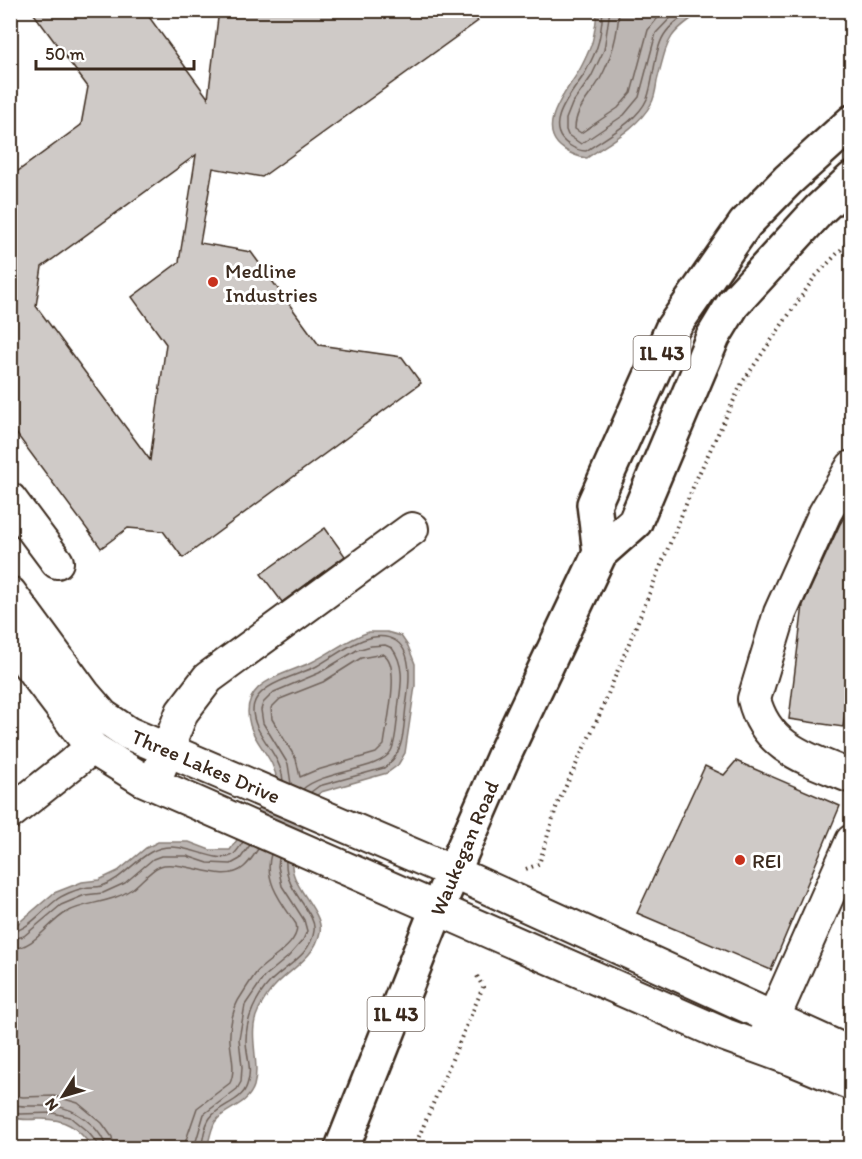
<svg xmlns="http://www.w3.org/2000/svg" width="862" height="1159" font-family="Itim,sans-serif">
<style>
.water{fill:#bcb6b3;stroke:#887e77;stroke-width:1.5}
.lines{fill:none;stroke-linecap:round;stroke-linejoin:round}
.shore{stroke:#6f625a;stroke-width:1.5}
.building{fill:#cfcac7;stroke:#3b2a1e;stroke-width:1.5;fill-rule:evenodd}
.minor-casing{stroke:#3b2a1e;stroke-width:36}
.major-casing{stroke:#3b2a1e;stroke-width:38}
.path{stroke:#3b2a1e;stroke-width:4;stroke-dasharray:1.5 4.5;stroke-linecap:butt}
.minor{stroke:#fff;stroke-width:32}
.major{stroke:#fff;stroke-width:33}
.poi-dot{fill:#c8321e;stroke:#fff;stroke-width:2}
.labels{text-anchor:middle;dominant-baseline:central;stroke-width:6;stroke-linejoin:round;paint-order:stroke}
.shield{fill:#fff;stroke:#766a62;stroke-width:1.5}
.shield-label{font-size:20px;font-weight:bold;fill:#3b2a1e}
.poi-label{font-size:21px;fill:#3b2a1e;stroke:#fff;text-anchor:start}
.street-label{font-size:21px;fill:#3b2a1e;stroke:#fff}
</style>
<rect width="100%" height="100%" fill="#fff"/>
<filter id="ink" filterUnits="userSpaceOnUse"><feTurbulence type="fractalNoise" baseFrequency=".0167" numOctaves="2"/><feDisplacementMap in="SourceGraphic" scale="12" xChannelSelector="R" yChannelSelector="G"/><feConvolveMatrix kernelMatrix="1 2 1 2 8 2 1 2 1" color-interpolation-filters="sRGB"/></filter>
<g filter="url(#ink)">
<g class="water">
<path d="M597 11H703C666 34 668 40 657 81 656 88 655 97 651 104 638 128 608 143 587 158 578 157 573 155 565 150 532 129 568 90 580 69 584 62 587 55 590 48 595 36 596 23 597 11Z"/>
<path d="M369 632H387L401 636 408 646 415 664V686L405 753 398 765 387 773 321 792 314 798C309 812 291 854 292 867 294 889 324 914 320 932 315 958 290 969 274 987 268 993 263 1002 259 1009 246 1034 261 1061 254 1086 247 1107 224 1108 215 1122 211 1129 209 1141 207 1148H93C77 1127 66 1118 38 1119 28 1120 20 1120 11 1117V927L16 925 54 893 82 882 99 880 118 871 146 848 158 842H189L210 850H230L277 782C275 758 256 746 250 725 238 682 282 676 312 662 333 652 345 640 369 632Z"/>
</g>
<g class="lines">
<g class="shore">
<path d="M603 10C602 22 601 36 597 47 594 56 589 65 585 73 574 91 540 127 569 145 575 149 579 151 586 151 606 137 637 122 647 99 654 81 654 51 664 35 670 25 682 17 692 10"/>
<path d="M610 10 604 50 591 77 572 104 566 119V130L568 135 581 144 624 115 639 97 656 33 678 10"/>
<path d="M619 10C618 35 612 57 600 79 591 96 575 108 575 129L581 133 618 108 631 93 648 30 664 10"/>
<path d="M383 654C402 663 386 726 384 745L376 753 314 771 300 777 296 759 272 719 271 708 280 699 323 682 361 658Z"/>
<path d="M283 781C281 753 253 735 253 710 253 684 298 676 317 666 337 655 372 625 396 641 414 653 409 688 406 706 403 730 405 753 384 768L319 786 311 792"/>
<path d="M291 784 288 764 263 723 261 710 263 703 274 692 319 673 357 650 371 646 385 645 392 648C404 664 402 682 399 701 397 715 397 740 391 751 380 771 324 770 303 789"/>
<path d="M10 932C27 931 42 911 55 901 62 895 75 890 84 888 90 886 96 888 102 886 122 879 133 862 151 852 179 836 210 864 231 856 236 854 240 846 243 842"/>
<path d="M10 940 24 936 61 905 85 895 103 893 125 883 153 859 161 856H187L208 863 231 864 240 859 250 845"/>
<path d="M10 949C36 948 47 923 67 912 88 901 110 904 132 889 141 883 152 867 164 865 188 861 224 885 244 867 250 862 254 855 258 849"/>
<path d="M10 1095 23 1097 54 1096 78 1103 102 1123 112 1137 114 1148"/>
<path d="M10 1104C15 1105 20 1106 25 1106 54 1106 67 1103 91 1124 98 1131 105 1139 105 1148"/>
<path d="M10 1112 20 1114 53 1113 70 1117 88 1132 97 1143 98 1148"/>
<path d="M185 1148 186 1140 197 1108 230 1083C236 1070 231 1055 230 1041 229 1028 233 1007 241 996 246 988 251 980 257 972 267 960 302 943 296 924 282 903 263 881 271 854"/>
<path d="M194 1148 204 1114 237 1089 241 1082 242 1067 239 1039 245 1005 264 977 288 957 303 940 307 931 304 920 282 886 278 866 279 858"/>
<path d="M202 1148C202 1140 205 1125 210 1118 220 1104 242 1102 247 1085 253 1070 246 1055 246 1040 246 1019 256 997 270 982 284 967 311 955 314 931 317 912 284 891 286 861"/>
</g>
</g>
<g class="building">
<path d="M31 10H144L208 98 219 10H471L478 21 262 177 213 168 200 243 251 252 319 345 402 357 421 383 183 558 163 531 128 528 101 548 10 425V177L81 125 88 87ZM196 155 179 262 132 297 166 344 150 460 36 306 42 267Z"/>
<path d="M852 504V667L843 727 789 719 803 605 840 524Z"/>
<path d="M325 528 345 556 282 602 261 574Z"/>
<path d="M736 761 840 806 771 970 637 913 705 766 724 775Z"/>
</g>
<g class="lines">
<defs>
<g id="minor">
<path d="M852 467 825 513 780 613 754 699C766 749 809 759 852 777"/>
<path d="M10 499 57 562"/>
<path d="M10 593 84 694 103 716 128 733 453 872 852 1054"/>
<path d="M10 640 92 748 142 779 725 1035 794 1060 852 1084"/>
<path d="M160 768 182 712 208 678 412 529"/>
<path d="M10 813 92 748"/>
<path d="M766 1035 852 841"/>
</g>
<g id="major">
<path d="M600 553 594 504 672 329 745 224 788 180 852 122"/>
<path d="M342 1148 437 909 506 751 600 553 635 522 713 337 733 304 819 210 852 179"/>
</g>
</defs>
<use href="#minor" class="minor-casing"/>
<use href="#major" class="major-casing"/>
<g class="path">
<path d="M526 869 539 864 557 805 599 716 696 480 742 383 814 278 852 238"/>
<path d="M414 1148 483 987 476 974"/>
</g>
<use href="#minor" class="minor"/>
<use href="#major" class="major"/>
</g>
</g>
<g class="poi-dot">
<circle cx="213" cy="282" r="6"/>
<circle cx="740" cy="860" r="6"/>
</g>
<g class="labels">
<g class="shield">
<rect x="633.5" y="336" width="57" height="34" rx="4.5"/>
<rect x="367.5" y="997" width="57" height="34" rx="4.5"/>
</g>
<g class="shield-label">
<text x="662" y="353">IL 43</text>
<text x="396" y="1014">IL 43</text>
</g>
<g class="poi-label">
<text x="225" y="270">Medline<tspan x="225" dy="24">Industries</tspan></text>
<text x="752" y="860">REI</text>
</g>
<g class="street-label">
<text transform="translate(206 766) rotate(23)">Three Lakes Drive</text>
<text transform="translate(464 848) rotate(-67)">Waukegan Road</text>
</g>
</g>
<rect width="862" height="1159" fill="none" stroke="#fff" stroke-width="36"/>
<rect x="18" y="18" width="826" height="1123" fill="none" stroke="#3b2a1e" stroke-width="2" filter="url(#ink)"/>
<g transform="translate(63 1096) rotate(233)" stroke="#ffffff" stroke-width="4.5" paint-order="stroke">
<path d="M0-4.5L10 22L0 15L-10 22Z" fill="#3b2a1e"/>
<text y="-9" font-size="16" font-weight="bold" text-anchor="middle" fill="#3b2a1e">N</text>
</g>
<path d="M36 60v9h158v-9" fill="none" stroke="#3b2a1e" stroke-width="3"/>
<text x="45" y="60" font-size="18" fill="#3b2a1e" stroke="#ffffff" stroke-width="4.5" paint-order="stroke">50 m</text>
</svg>
